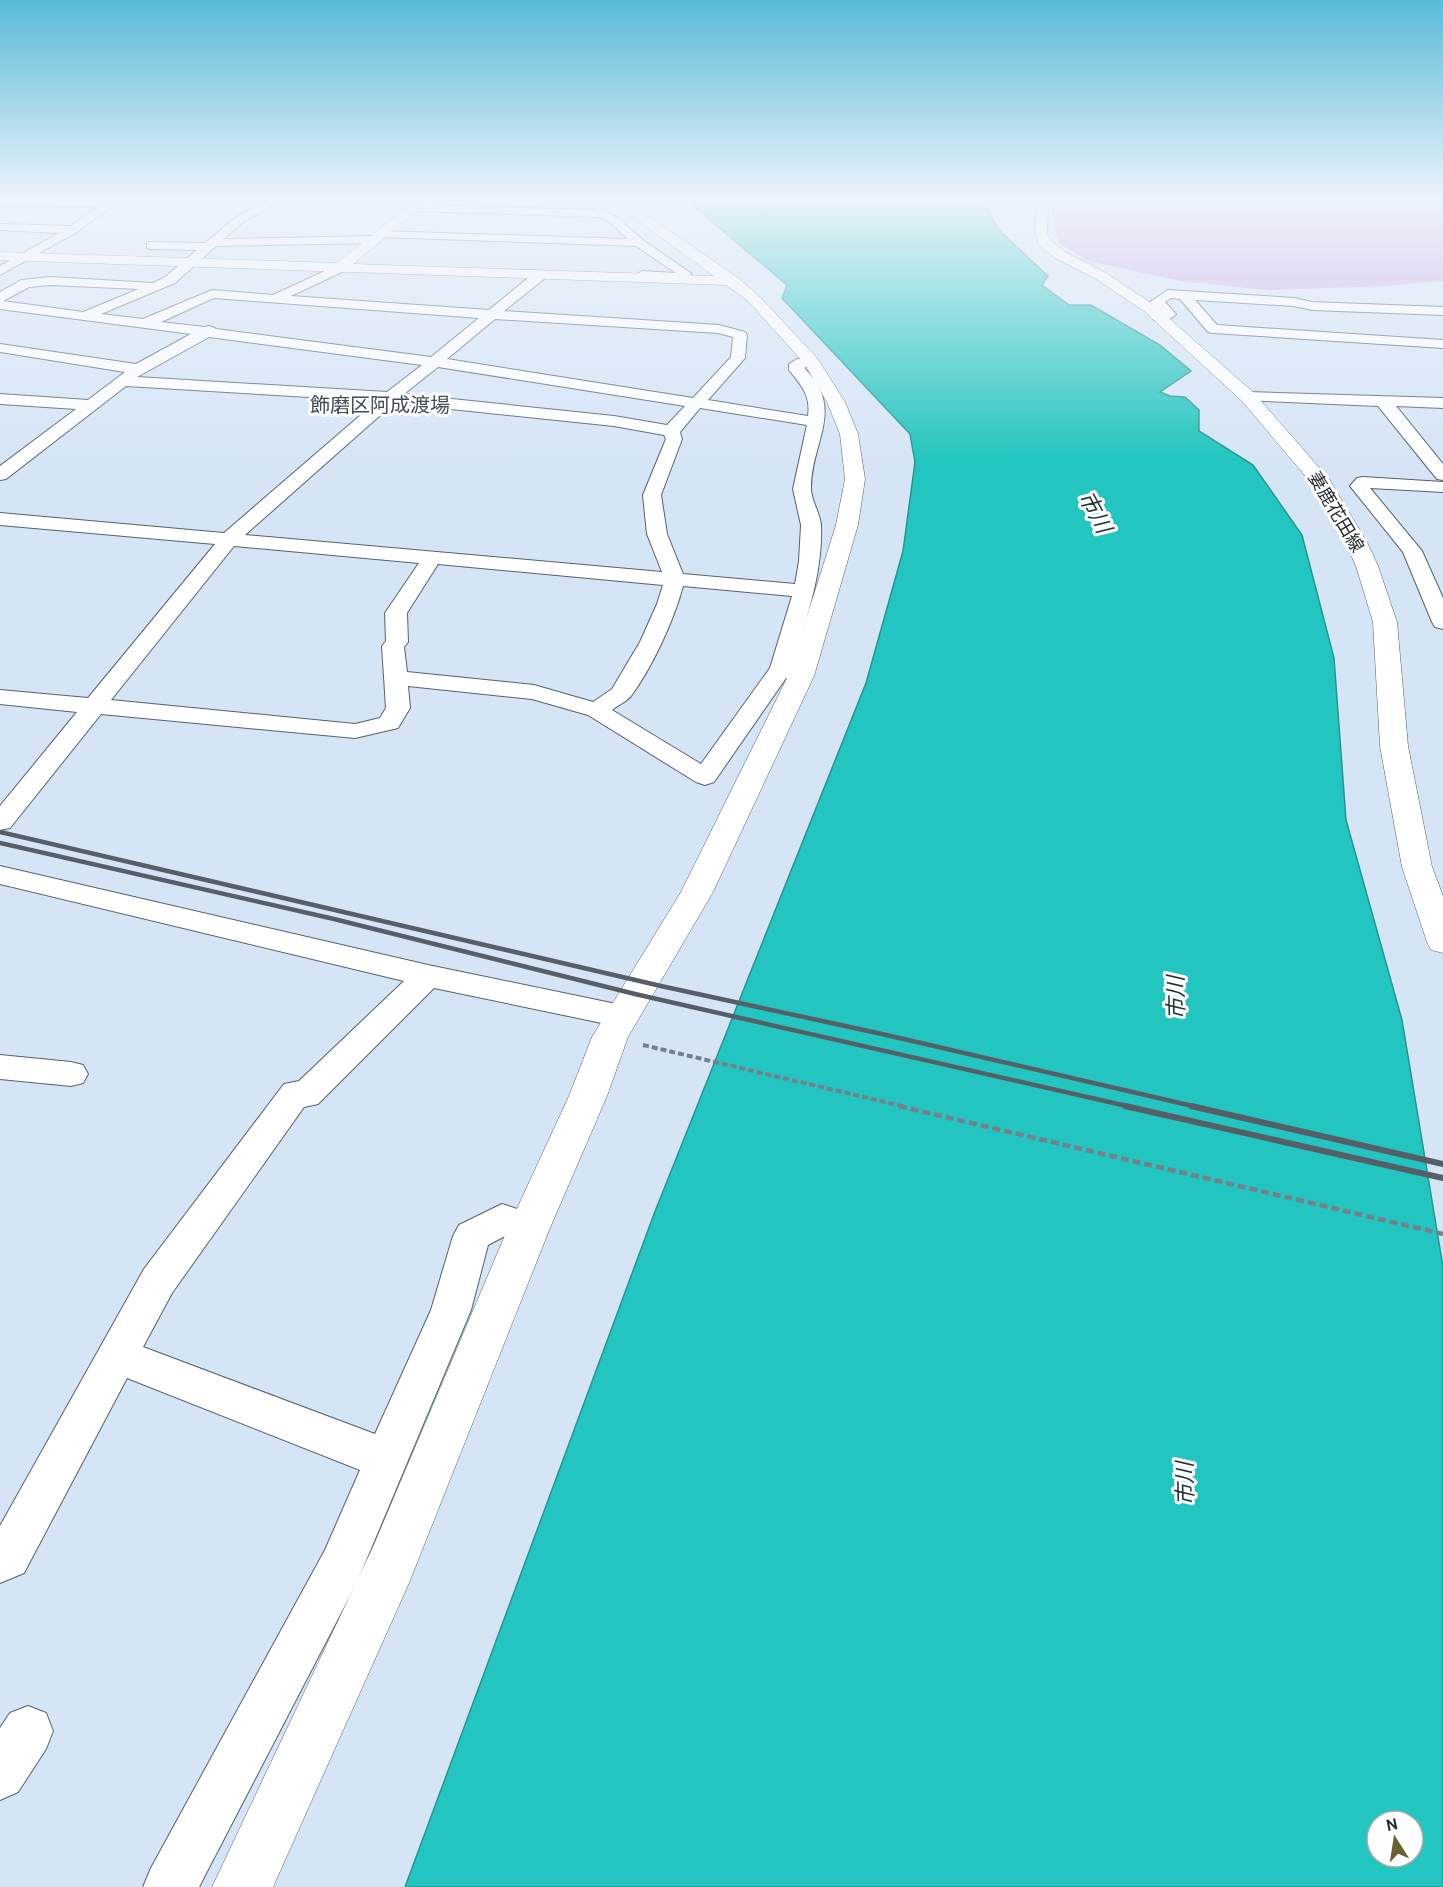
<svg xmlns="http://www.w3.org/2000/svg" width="1443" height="1887" font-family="Cabin,'Noto Sans JP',sans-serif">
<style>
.green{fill:#ceace6}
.water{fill:#22c5bf;stroke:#229694;stroke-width:1.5;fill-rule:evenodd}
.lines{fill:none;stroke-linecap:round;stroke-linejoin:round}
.minor-casing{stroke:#55616f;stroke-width:2}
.tertiary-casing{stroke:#55616f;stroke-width:1}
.secondary-casing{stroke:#55616f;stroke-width:1}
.path-far1{stroke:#76808b;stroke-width:4;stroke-dasharray:6 3;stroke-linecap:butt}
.path{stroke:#76808b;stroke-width:4.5;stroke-dasharray:8 4;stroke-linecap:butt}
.minor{fill:#fff;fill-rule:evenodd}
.tertiary{fill:#fff;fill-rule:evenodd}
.secondary{fill:#fff;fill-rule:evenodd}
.rail-far2{stroke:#565e67;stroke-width:4}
.rail-far1{stroke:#565e67;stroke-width:4.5}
.rail{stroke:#565e67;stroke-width:6}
.labels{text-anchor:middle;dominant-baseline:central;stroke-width:6;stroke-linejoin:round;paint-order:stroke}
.far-street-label{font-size:18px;fill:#23282e;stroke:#fff}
.far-quarter-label{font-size:20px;fill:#404c59;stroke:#fff}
.water-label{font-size:22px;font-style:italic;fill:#1e3635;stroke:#fff}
</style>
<rect width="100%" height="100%" fill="#d6e5f6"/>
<path class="green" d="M1052 198H1443V281L1385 286 1267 290 1180 281 1088 261 1059 243 1050 207Z"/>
<path class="water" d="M684 198H980L1000 231 1048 276 1042 285 1069 305H1091L1160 345 1191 371 1160 392 1170 396 1185 397 1199 410V431L1253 465 1302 535 1334 658 1346 820 1402 1020 1443 1267V1887H405L654 1214 866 683 903 551 915 462 910 434 782 298 787 285ZM1377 1821H1413V1857H1377Z"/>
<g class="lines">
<defs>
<g id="minor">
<path d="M111 198H123L77 232 0 275V266L59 233 0 230V224L71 226 98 207 0 205V199L107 201Z"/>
<path d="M272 198H285L243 222 224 239 376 236 377 232 381 231 628 239 607 220 599 217 414 211 409 208 414 205 595 210 593 198H603L606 212 615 216 643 240 692 274 677 281 638 278 636 275 642 271 676 273 636 246 380 237 379 242 375 243 216 246 175 283 101 314 143 319 212 290 273 295 340 264 344 265 346 268 344 271 291 296 489 310 534 273 539 272 545 276 544 279 504 311 719 325 745 332 747 335 745 358 708 400 808 416C811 395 801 385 789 370V364L797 359 816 358 818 361 816 364 805 367V369C846 410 810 443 811 490 812 502 820 513 821 525 823 573 806 619 793 665L807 670 811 675 807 680 799 682 786 678 714 782 705 785 696 782 588 715 532 699 408 686 410 708 398 728 355 738 101 714 10 828 0 830V806L77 712 0 704V690L88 698 215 544 0 525V513L224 533 377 401 126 386 6 479 0 480V466L76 409 0 404V394L88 400 125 372 0 352V344L136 364 191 334 0 309V292L21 280 50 277 153 283 165 277 197 250 151 249 147 248V242L205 243 235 218ZM50 285 139 289 83 312 3 301 29 287ZM214 298 479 318 431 357 216 329 210 326 204 327 161 322ZM495 319 718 333 733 337 731 357 693 398 447 359ZM209 337 422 365 387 392 137 377ZM438 367 685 406 667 425 614 416 404 394ZM394 403 614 426 664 435 666 439 643 495 647 534 662 572 245 535ZM700 408 807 425 793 489 801 525 799 561 795 584 683 574 667 534 661 495 682 439 680 432ZM234 546 419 563 385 613 386 641 382 646 386 708 380 718 355 724 111 700ZM438 564 663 585 657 604 640 642 612 689 593 702 534 685 407 672 404 647 408 642 407 613ZM683 586 792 596 770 668 701 764 612 710C618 705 626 702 631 696 652 668 674 620 683 586Z"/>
<path d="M1168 290 1294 298 1312 302 1443 307V315L1312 310 1294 306 1195 300 1217 325 1443 340V348L1213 333 1208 332 1180 299 1171 298 1165 302 1176 314C1172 320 1161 322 1154 320L1152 317 1160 312 1150 302Z"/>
<path d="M1248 392 1443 398V408L1396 406 1443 464V480L1437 479 1378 406 1242 400 1240 397Z"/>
<path d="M1363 477 1443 482V492L1370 488 1422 551 1443 598V629L1435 627 1432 622 1403 552 1350 486 1357 478Z"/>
<path d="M0 866 428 965 621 1005 632 1008 637 1016 632 1024 621 1027 434 988 318 1104 304 1107 172 1293 143 1347 375 1434 431 1310 453 1236 459 1225 502 1204 542 1217 548 1228 542 1239 529 1244 505 1236 488 1245 471 1310 357 1582 199 1887H143L151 1868 325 1550 360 1470 127 1378 24 1573 0 1583V1526L144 1269 284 1084 299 1081 404 981 0 884Z"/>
<path d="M0 1055 71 1062 83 1065 88 1074 83 1083 71 1086 0 1079Z"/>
<path d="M28 1706 46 1713 53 1731 46 1749 18 1792 0 1800V1728L10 1713Z"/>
</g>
<path id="tertiary" d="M419 198H432L353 264 714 276 636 219 617 198H630L644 213 738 278 757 294 817 358 845 402 858 434 865 479 858 525 814 676 713 892 628 1037 607 1096 550 1228 409 1583 273 1887H212L373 1547 508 1228 569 1096 592 1037 681 892 788 676 836 525 845 479 840 434 827 402 804 363 747 300 726 285 0 260V252L337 263Z"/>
<path id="secondary" d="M1037 198H1049L1047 233 1050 240 1065 252 1106 273 1154 305 1254 393 1329 479 1367 542 1378 566 1397 622 1408 746 1432 867 1443 896V953L1431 950 1427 942 1402 867 1380 746 1373 622 1356 566 1345 542 1313 485 1242 401 1144 311 1096 279 1055 258 1039 245 1035 233Z"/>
</defs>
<use href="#minor" class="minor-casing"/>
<use href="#tertiary" class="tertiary-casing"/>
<use href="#secondary" class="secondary-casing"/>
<path class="path-far1" d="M643 1045 906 1107"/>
<path class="path" d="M899 1106 1443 1234"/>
<use href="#minor" class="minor"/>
<use href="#tertiary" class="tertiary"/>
<use href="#secondary" class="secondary"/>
<path class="rail-far2" d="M0 832 5 833"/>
<g class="rail-far1">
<path d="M0 832 661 986 882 1034 1197 1107"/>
<path d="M0 843 334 919 635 994 1131 1107"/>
</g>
<g class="rail">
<path d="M1125 1106 1443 1178"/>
<path d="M1191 1106 1443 1164"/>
</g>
</g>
<linearGradient id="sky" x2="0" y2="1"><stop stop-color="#59bbd8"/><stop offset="0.43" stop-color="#edf3fb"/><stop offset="1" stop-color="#edf3fb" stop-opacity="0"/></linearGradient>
<rect width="1443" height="462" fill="url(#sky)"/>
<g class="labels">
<g class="far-street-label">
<text transform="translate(1336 512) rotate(59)">妻鹿花田線</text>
</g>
<g class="far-quarter-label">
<text x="380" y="405">飾磨区阿成渡場</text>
</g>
<g class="water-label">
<text transform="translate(1095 512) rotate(62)">市川</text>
<text transform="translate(1176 998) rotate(-91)">市川</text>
<text transform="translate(1185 1484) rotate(-91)">市川</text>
</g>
</g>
<g transform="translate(1395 1839) rotate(348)"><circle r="28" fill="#ffffff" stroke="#a7a9ab" stroke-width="1.5"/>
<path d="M0-4.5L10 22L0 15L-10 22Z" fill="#6a622e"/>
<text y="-9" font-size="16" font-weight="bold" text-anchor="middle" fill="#23282e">N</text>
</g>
</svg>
